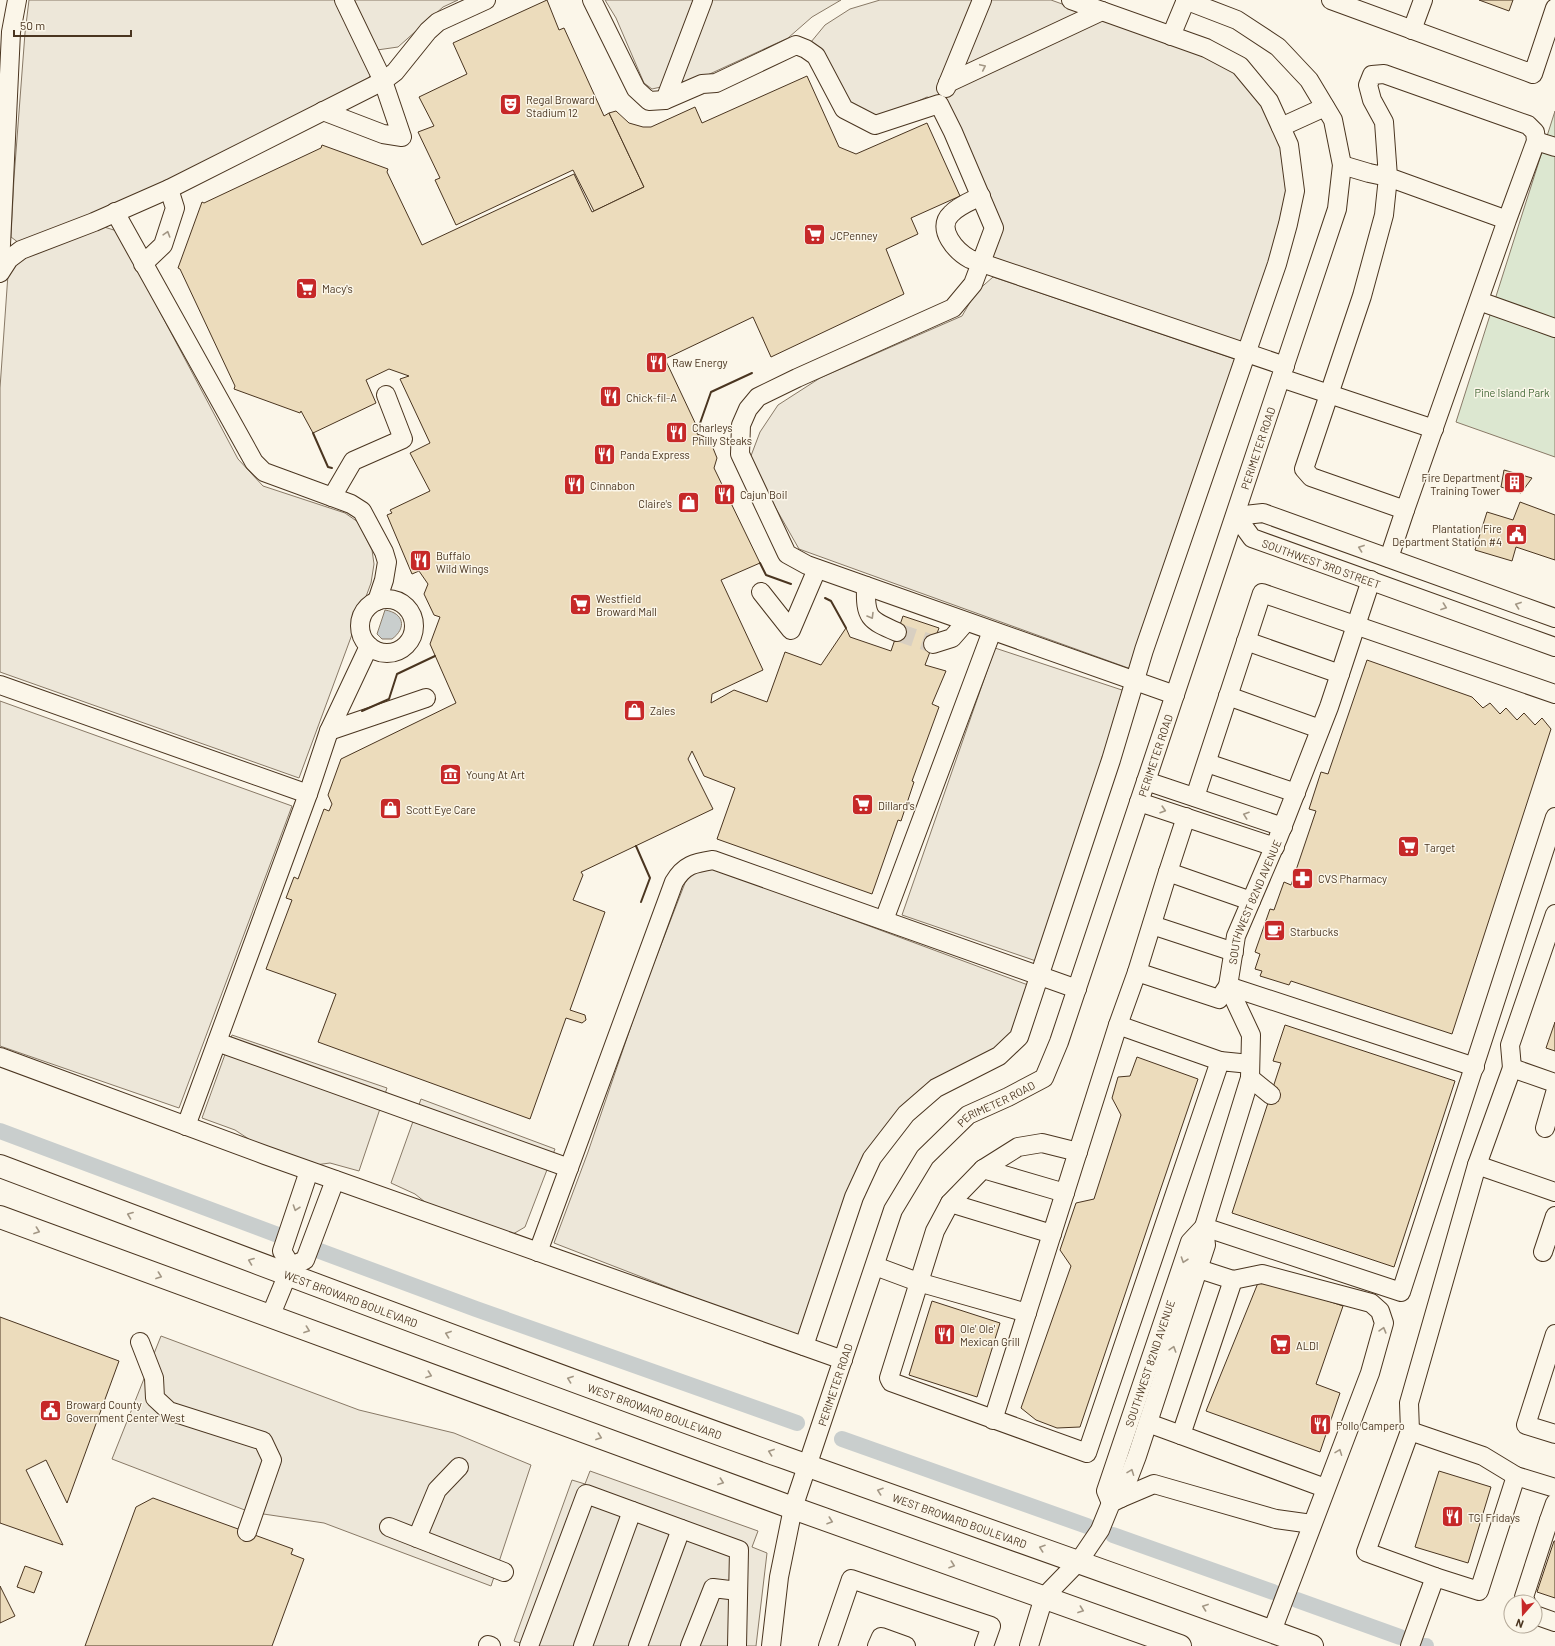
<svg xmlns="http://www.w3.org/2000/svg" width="1555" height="1646" font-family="Barlow,sans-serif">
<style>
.green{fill:#dce7d0;stroke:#887966}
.parking{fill:#ede7d9;stroke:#887966}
.water{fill:#c9cecd;stroke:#887966}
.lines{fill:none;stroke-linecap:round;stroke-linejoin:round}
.canal{stroke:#c9cecd;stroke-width:16}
.building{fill:#ecdcbc;stroke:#4a3520}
.minor-tunnel{stroke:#d8cfc1;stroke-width:18;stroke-dasharray:18 9;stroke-linecap:butt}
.minor-casing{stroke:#4a3520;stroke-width:20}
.major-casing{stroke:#4a3520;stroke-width:24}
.minor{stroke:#fbf6e9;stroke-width:18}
.major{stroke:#fbf6e9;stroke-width:22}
.wall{stroke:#4a3520;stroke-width:2}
.oneway{stroke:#a29684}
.labels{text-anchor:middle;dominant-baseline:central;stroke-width:3;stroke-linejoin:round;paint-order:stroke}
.poi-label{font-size:11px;fill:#4a3520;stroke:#fbf6e9;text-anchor:start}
.park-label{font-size:11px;fill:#436837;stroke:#fbf6e9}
.street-label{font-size:11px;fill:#4a3520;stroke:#fbf6e9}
</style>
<rect width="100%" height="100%" fill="#fbf6e9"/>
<path class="green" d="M1555 111V457L1456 422Z"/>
<g class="parking">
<path d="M29 0H337L373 73 357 89 166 183 19 243 11 237 14 178 25 33Z"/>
<path d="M353 0H458L443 7 398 47 377 50Z"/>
<path d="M605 0H841L812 17 788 38 701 78 652 89 644 83 616 18Z"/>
<path d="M880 0H1051L1204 55 1238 70 1277 127 1288 186 1285 215 1246 347 992 257 996 229 940 101 927 97 876 121 854 115 812 49 811 42 825 25 850 9Z"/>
<path d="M101 226 117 231 238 459 263 486 345 513 358 522 372 550 374 564 371 583 299 778 0 672V388L8 274 15 262Z"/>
<path d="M993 277 1238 360 1131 669 799 549 749 461 760 432 778 405 820 378 962 316 976 292Z"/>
<path d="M995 648 1128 692 1036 961 902 915Z"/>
<path d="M0 701 292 806 179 1108 0 1046Z"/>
<path d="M713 868 1028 985 1013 1033 993 1049 946 1074 903 1105 799 1338 554 1243 588 1152 643 991 685 883 690 875 699 870Z"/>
<path d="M232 1035 387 1088 359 1171 330 1163 293 1168 235 1130 202 1118Z"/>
<path d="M421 1099 555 1149 525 1227 513 1234 430 1206 415 1194 391 1183Z"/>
<path d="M161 1336 359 1410 454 1433 531 1465 491 1586 324 1523 250 1512 112 1459Z"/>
<path d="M590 1471 758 1531 752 1547 767 1553 756 1646H530L514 1641 572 1480 585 1484Z"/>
</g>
<path class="water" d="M385 610C404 613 407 628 392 639H382L377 634Z"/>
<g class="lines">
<g class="canal">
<path d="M0 1131 278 1235"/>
<path d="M317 1250 476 1309 797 1423"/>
<path d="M842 1439 1087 1526"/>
<path d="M1113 1535 1273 1592"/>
<path d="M1297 1600 1400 1637"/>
<path d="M1424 1646H1426"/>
</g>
</g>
<g class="building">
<path d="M547 0 559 30 564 28 604 116 609 113 644 187 594 211 573 170 456 225 435 180 440 178 418 132 434 126 419 97 467 74 453 43Z"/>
<path d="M1479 0H1513L1509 11Z"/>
<path d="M807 76 839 147 856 154 927 123 960 196 911 218 918 234 886 249 904 294 771 357 753 317 665 359 698 429 697 434 708 438 713 448 717 458 714 468 760 563 721 580 763 670 712 694 711 703 734 690 767 702 785 652 821 665 846 628 850 637 891 651 903 616 939 628 925 665 946 671 932 704 939 707 912 781 914 782 901 821 898 820 872 894 717 839 735 788 704 776 692 751 688 759 713 809 581 872 583 875 573 900 605 912 570 1010 585 1015 586 1020 582 1023 566 1018 530 1119 318 1042 336 994 266 969 292 900 286 898 294 877 298 879 324 809 329 811 332 804 328 795 341 759 456 703 430 644 440 617 434 615 424 594 428 584 419 571 412 574 387 515 392 513 390 510 430 491 410 453 430 443 400 379 409 376 389 369 366 380 376 403 313 433 301 411 300 413 234 389 235 386 180 269 178 268 202 202 204 203 321 148 322 145 388 169 387 172 422 245 574 174 592 212 644 187 609 113 616 111 629 123 643 127H651L695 107 702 123Z"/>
<path d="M1504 470 1532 478 1521 493 1501 487Z"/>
<path d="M1520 502 1555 515V560L1516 547 1512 561 1475 550 1487 512 1513 520Z"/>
<path d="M1367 660 1472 697 1483 708 1490 703 1500 714 1506 708 1517 720 1524 713 1535 725 1542 718 1551 729 1452 1034 1291 981 1289 985 1260 976 1262 971 1255 969 1260 954 1255 952 1270 909 1274 910 1284 882 1291 885 1316 811 1309 809 1321 772 1328 774Z"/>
<path d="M1555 1022V1051L1546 1048Z"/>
<path d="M1285 1025 1455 1081 1394 1267 1232 1213 1281 1063 1273 1061Z"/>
<path d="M1137 1057 1198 1079 1080 1427 1057 1428 1036 1420 1021 1408 1071 1266 1060 1250 1076 1203 1094 1199 1121 1115 1112 1098 1118 1077 1130 1076Z"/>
<path d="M1260 1278 1343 1306 1316 1384 1340 1393 1320 1452 1206 1411Z"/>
<path d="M932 1301 1000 1323 977 1397 909 1375Z"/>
<path d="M0 1317 119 1361 67 1503 46 1460 26 1470 63 1545 0 1523Z"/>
<path d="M1439 1471 1491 1487 1468 1563 1415 1547Z"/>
<path d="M153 1498 293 1549 291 1554 304 1559 272 1646H85L136 1507Z"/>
<path d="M1554 1541H1555V1598L1537 1592Z"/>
<path d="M25 1566 42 1572 34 1593 17 1587Z"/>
<path d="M0 1586 15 1616 0 1623Z"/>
</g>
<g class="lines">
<path class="minor-tunnel" d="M897 632 933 644"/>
<defs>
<g id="minor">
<path d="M592 0 636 89 649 101 665 100 702 84 716 83 796 45 806 49 816 56 844 109 875 125 939 104 953 132 994 228 973 284 953 308 797 378 758 397 748 409 741 425 740 454 787 554 807 565 1175 695"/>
<path d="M1331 0 1533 74 1555 8"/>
<path d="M1412 30 1423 0"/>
<path d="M1171 36 1186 0"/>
<path d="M948 83 1102 11"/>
<path d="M946 88 982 0"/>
<path d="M665 100 703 0"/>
<path d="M323 111 383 134 402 137 383 81 344 0"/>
<path d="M1281 127 1325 107"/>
<path d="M1536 141 1555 147"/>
<path d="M1342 165 1369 173 1388 177 1507 220 1536 141 1535 132 1528 125 1384 74 1372 75 1368 85 1372 100 1384 122 1388 177 1384 215 1362 296 1304 469 1311 477 1405 510 1507 220"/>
<path d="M981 196C971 201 958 206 951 214 935 229 957 252 970 259L1285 366"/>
<path d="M115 212 254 462 264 472 351 504 362 511 384 552 387 562 384 580 377 601"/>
<path d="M143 264 163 245 175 208 169 189"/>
<path d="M0 266 11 32 17 0"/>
<path d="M0 273 9 259 21 250 94 222 169 189 383 81 395 72 428 31 438 22 486 0"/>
<path d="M1479 301 1555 328"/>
<path d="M1281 378 1434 429"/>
<path d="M332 497 353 461 403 439 386 395"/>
<path id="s1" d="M1236 516 1252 538 1555 647"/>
<path d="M1236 516 1263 513 1555 618"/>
<path d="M1389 558 1405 510"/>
<path d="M866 586C865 618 869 620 897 632"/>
<path d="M761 592 791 630 817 569"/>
<circle cx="387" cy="626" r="27"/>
<path d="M1246 641 1340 674"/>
<path d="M933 644 952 638 966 622"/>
<path d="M0 685 308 794"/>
<path d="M1228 696 1320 729"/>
<path d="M329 731 426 698"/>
<path d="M1207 763 1296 793"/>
<path d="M1146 781 1283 827"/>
<path d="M1195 797 1262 593 1555 694"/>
<path d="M1139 802 1275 847"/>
<path d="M1168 872 1186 817"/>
<path d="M884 920 992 631"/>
<path d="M1152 925 1234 952"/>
<path d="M1137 972 1168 872 1251 901"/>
<path d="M1118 1025 1137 972 1219 999 1228 986 1475 1067"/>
<path d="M217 1042 569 1168"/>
<path d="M0 1057 265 1155 843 1360"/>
<path d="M1512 1068 1510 1045 1555 914"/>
<path d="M1250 1078 1271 1095"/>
<path d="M1555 1083 1512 1068 1477 1165 1555 1192"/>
<path d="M186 1126 308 794 329 731 369 646"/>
<path d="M1545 1128 1555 1093"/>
<path d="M1078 1152 1042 1143 1018 1147 983 1169 950 1203 935 1231 889 1378 891 1382 1087 1453 1220 1061 1250 1064"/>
<path d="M983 1169 1065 1193"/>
<path d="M950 1203 1052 1234"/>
<path d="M1204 1227 1401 1292 1555 817"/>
<path d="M538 1252 674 882C684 865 694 863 713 860L1077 989"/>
<path d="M1543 1252 1555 1216"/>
<path d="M291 1266 282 1251 309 1171"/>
<path d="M875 1266 918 1282 1027 1313"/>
<path d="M1199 1269 1233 1280 1262 1274 1371 1303 1380 1311 1384 1323 1370 1373 1272 1631"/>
<path d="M1233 1280 1181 1435 1325 1488"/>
<path d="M270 1317 291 1266 305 1260 335 1180"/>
<path d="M1555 1334 1526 1425 1555 1434"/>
<path d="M140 1342 154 1378 155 1398 169 1411 263 1441 272 1460 247 1532"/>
<path d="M804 1346 854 1197 872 1158 906 1114 936 1088 999 1056 1019 1037 1111 760 1144 650 1277 264 1288 224 1295 191 1289 145 1269 101 1240 66 1206 48 1071 0"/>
<path d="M993 1420 1118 1025 1220 1061"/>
<path d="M1148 1423 1181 1435"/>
<path d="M1410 1431 1483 1456 1516 1476"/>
<path d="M1121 1498 1154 1484 1276 1519 1312 1524"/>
<path id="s2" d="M1111 1503 1106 1491 1190 1242 1204 1227"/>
<path d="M1549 1520 1555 1503"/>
<path d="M389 1527 504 1572"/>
<path d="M417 1538 437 1490 459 1467"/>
<path d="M1435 1577 1366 1552 1410 1431 1409 1403 1477 1165"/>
<path d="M1526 1602 1524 1597 1549 1520 1555 1522"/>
<path d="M1535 1615 1555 1622"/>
<path d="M488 1645 491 1646"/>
<path d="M529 1646 586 1494 739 1550 737 1646"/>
<path d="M583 1646 632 1511"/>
<path d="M638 1646 681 1529"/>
<path d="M690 1646 713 1588 738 1591"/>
<path id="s3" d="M771 1646 779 1577 793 1508 893 1210 925 1157 968 1115 1008 1097 1044 1078 1059 1042 1337 209 1342 165 1333 120 1309 80 1278 47 1237 20 1185 0"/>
<path d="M828 1646 851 1579 991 1626 984 1646"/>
<path d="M877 1646 881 1637 906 1646"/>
<path id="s4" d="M1029 1646 1044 1597 1079 1561 1100 1530 1111 1503 1121 1498 1137 1456 1206 1245 1204 1227 1250 1078 1251 1035 1228 986 1236 936 1278 838 1329 707 1371 580"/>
<path d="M1410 1646 1435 1577 1479 1591 1516 1476 1555 1488"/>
</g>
<g id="major">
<path id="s5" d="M0 1166C260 1264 521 1363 783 1457 959 1520 1136 1582 1312 1646"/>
<path d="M0 1217 793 1508 1180 1646"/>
</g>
</defs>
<use href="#minor" class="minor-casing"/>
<use href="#major" class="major-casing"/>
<use href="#minor" class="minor"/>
<use href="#major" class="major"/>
<g class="wall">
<path d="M698 429 711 392 752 373"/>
<path d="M313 433 328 467 332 468"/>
<path d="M760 563 766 575 791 584"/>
<path d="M825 598 831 601 846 628"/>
<path d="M362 711 389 699 397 674 435 656"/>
<path d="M636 846 650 878 641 902"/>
</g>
</g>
<defs><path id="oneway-chevron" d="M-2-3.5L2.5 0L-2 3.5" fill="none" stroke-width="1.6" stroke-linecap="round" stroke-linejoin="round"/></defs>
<g class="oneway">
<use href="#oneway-chevron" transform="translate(983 67) rotate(-25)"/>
<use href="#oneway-chevron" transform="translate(167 234) rotate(-73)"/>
<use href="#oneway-chevron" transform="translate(1361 548) rotate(-160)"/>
<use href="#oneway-chevron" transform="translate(1518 605) rotate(-160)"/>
<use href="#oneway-chevron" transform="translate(1444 607) rotate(20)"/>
<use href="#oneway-chevron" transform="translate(871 616) rotate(59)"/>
<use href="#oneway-chevron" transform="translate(1163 810) rotate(17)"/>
<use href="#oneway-chevron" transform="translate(1246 815) rotate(-161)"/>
<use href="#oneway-chevron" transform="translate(296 1208) rotate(109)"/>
<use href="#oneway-chevron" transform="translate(130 1215) rotate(-159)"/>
<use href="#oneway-chevron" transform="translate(37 1231) rotate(20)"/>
<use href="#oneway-chevron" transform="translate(1184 1260) rotate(109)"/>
<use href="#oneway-chevron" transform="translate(251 1261) rotate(-159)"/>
<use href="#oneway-chevron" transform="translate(159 1276) rotate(20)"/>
<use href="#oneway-chevron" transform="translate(307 1330) rotate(20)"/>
<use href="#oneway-chevron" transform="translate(1383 1330) rotate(-74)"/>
<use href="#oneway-chevron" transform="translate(448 1334) rotate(-160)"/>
<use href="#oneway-chevron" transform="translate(1173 1349) rotate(-72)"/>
<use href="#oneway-chevron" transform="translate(429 1375) rotate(20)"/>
<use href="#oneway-chevron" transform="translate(570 1379) rotate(-160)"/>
<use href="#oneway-chevron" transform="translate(599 1437) rotate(20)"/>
<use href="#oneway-chevron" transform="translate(771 1452) rotate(-160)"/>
<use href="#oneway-chevron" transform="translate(1339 1452) rotate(-69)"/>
<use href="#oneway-chevron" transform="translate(1131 1472) rotate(-69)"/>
<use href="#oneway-chevron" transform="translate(721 1482) rotate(20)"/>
<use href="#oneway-chevron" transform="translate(880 1491) rotate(-161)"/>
<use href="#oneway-chevron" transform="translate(830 1521) rotate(19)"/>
<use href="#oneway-chevron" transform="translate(1042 1548) rotate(-161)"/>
<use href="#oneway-chevron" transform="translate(952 1565) rotate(19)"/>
<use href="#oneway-chevron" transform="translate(1205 1607) rotate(-160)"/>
<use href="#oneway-chevron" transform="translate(1081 1610) rotate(20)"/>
</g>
<defs>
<symbol id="theatre-square" viewBox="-11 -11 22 22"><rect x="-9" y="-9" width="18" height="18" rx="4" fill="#c62828" stroke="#fbf6e9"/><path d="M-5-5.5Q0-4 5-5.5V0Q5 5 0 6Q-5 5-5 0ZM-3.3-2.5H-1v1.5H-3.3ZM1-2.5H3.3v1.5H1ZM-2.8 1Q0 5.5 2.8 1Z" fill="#fff"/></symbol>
<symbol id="supermarket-square" viewBox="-11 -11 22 22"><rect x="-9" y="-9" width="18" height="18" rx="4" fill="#c62828" stroke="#fbf6e9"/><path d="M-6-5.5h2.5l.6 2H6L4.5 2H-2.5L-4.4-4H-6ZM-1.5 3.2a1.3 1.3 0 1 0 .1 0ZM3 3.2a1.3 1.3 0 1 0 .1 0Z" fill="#fff"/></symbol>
<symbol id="restaurant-square" viewBox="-11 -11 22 22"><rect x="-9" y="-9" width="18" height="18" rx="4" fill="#c62828" stroke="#fbf6e9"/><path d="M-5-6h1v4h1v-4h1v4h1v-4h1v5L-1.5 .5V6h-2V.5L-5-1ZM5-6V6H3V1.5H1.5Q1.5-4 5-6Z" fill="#fff"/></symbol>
<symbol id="building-square" viewBox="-11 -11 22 22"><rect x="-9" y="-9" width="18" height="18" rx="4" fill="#c62828" stroke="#fbf6e9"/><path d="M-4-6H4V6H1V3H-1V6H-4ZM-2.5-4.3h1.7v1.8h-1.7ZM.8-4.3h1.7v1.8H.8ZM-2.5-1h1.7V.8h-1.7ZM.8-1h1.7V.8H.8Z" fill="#fff"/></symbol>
<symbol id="shop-square" viewBox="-11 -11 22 22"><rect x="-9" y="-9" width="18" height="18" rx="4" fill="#c62828" stroke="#fbf6e9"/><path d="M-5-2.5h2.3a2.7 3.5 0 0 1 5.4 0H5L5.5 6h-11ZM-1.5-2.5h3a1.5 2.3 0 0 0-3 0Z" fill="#fff"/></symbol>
<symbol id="civic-square" viewBox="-11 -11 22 22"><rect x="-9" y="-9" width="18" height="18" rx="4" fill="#c62828" stroke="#fbf6e9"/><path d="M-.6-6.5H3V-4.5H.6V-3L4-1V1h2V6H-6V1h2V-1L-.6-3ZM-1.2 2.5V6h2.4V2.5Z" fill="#fff"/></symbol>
<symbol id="museum-square" viewBox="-11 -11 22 22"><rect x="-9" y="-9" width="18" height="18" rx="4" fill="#c62828" stroke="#fbf6e9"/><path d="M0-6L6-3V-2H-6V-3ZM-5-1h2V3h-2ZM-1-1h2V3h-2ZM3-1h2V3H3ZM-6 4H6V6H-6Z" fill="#fff"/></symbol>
<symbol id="pharmacy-square" viewBox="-11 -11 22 22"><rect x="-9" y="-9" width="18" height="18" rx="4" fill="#c62828" stroke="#fbf6e9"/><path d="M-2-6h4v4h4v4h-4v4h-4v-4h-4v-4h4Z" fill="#fff"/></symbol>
<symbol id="cafe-square" viewBox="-11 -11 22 22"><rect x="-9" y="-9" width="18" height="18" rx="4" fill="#c62828" stroke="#fbf6e9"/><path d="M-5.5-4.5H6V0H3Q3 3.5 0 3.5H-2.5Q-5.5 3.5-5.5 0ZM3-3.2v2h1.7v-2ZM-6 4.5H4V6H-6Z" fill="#fff"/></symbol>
</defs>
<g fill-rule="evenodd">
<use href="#theatre-square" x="498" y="92" width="25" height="25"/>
<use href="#supermarket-square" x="802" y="222" width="25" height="25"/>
<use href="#supermarket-square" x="294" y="276" width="25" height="25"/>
<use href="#restaurant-square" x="644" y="350" width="25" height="25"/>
<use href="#restaurant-square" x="598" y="384" width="25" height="25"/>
<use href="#restaurant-square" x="664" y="420" width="25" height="25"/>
<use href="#restaurant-square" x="592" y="442" width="25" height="25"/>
<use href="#building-square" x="1502" y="470" width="25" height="25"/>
<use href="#restaurant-square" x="562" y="472" width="25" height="25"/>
<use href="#restaurant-square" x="712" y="482" width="25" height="25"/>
<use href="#shop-square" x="676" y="490" width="25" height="25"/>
<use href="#civic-square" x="1504" y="522" width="25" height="25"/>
<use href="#restaurant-square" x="408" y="548" width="25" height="25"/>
<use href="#supermarket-square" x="568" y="592" width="25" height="25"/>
<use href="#shop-square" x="622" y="698" width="25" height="25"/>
<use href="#museum-square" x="438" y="762" width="25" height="25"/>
<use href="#supermarket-square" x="850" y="792" width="25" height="25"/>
<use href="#shop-square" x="378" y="796" width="25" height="25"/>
<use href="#supermarket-square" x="1396" y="834" width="25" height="25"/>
<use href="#pharmacy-square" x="1290" y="866" width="25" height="25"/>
<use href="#cafe-square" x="1262" y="918" width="25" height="25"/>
<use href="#restaurant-square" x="932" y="1322" width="25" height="25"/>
<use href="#supermarket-square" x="1268" y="1332" width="25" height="25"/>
<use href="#civic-square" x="38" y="1398" width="25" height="25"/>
<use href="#restaurant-square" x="1308" y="1412" width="25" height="25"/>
<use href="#restaurant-square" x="1440" y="1504" width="25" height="25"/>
</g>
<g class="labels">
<g class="poi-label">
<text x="526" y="99">Regal Broward<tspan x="526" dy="13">Stadium 12</tspan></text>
<text x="830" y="235">JCPenney</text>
<text x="322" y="288">Macy's</text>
<text x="672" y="362">Raw Energy</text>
<text x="626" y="397">Chick-fil-A</text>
<text x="692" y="427">Charleys<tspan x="692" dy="13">Philly Steaks</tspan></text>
<text x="620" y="454">Panda Express</text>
<text x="1500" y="477" text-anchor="end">Fire Department<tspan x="1500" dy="13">Training Tower</tspan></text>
<text x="590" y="485">Cinnabon</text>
<text x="740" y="494">Cajun Boil</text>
<text x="672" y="503" text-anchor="end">Claire's</text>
<text x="1502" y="528" text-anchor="end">Plantation Fire<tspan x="1502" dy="13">Department Station #4</tspan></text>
<text x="436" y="555">Buffalo<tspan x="436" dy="13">Wild Wings</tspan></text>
<text x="596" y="598">Westfield<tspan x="596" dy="13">Broward Mall</tspan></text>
<text x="650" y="710">Zales</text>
<text x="466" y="774">Young At Art</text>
<text x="878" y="805">Dillard's</text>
<text x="406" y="809">Scott Eye Care</text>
<text x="1424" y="847">Target</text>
<text x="1318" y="878">CVS Pharmacy</text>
<text x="1290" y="931">Starbucks</text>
<text x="960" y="1328">Ole' Ole'<tspan x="960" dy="13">Mexican Grill</tspan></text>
<text x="1296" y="1345">ALDI</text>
<text x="66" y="1404">Broward County<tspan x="66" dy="13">Government Center West</tspan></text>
<text x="1336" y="1425">Pollo Campero</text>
<text x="1468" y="1517">TGI Fridays</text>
</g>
<g class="park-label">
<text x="1512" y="392">Pine Island Park</text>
</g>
<g class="street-label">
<text stroke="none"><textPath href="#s3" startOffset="1326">PERIMETER ROAD</textPath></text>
<text stroke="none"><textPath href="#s1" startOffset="101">SOUTHWEST 3RD STREET</textPath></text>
<text stroke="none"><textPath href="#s3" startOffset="1002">PERIMETER ROAD</textPath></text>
<text stroke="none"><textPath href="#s4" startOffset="806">SOUTHWEST 82ND AVENUE</textPath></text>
<text stroke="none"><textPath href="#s3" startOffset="606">PERIMETER ROAD</textPath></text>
<text stroke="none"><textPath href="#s5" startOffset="375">WEST BROWARD BOULEVARD</textPath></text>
<text stroke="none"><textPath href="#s2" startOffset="148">SOUTHWEST 82ND AVENUE</textPath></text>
<text stroke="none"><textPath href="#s3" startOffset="270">PERIMETER ROAD</textPath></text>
<text stroke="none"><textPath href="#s5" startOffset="699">WEST BROWARD BOULEVARD</textPath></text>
<text stroke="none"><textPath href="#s5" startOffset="1023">WEST BROWARD BOULEVARD</textPath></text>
</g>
</g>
<g transform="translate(1523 1614) rotate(200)"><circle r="19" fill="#fbf6e9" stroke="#b4a999"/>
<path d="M0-3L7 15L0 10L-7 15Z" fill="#c62828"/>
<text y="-6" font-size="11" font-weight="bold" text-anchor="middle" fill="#4a3520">N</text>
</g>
<path d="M14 30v6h117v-6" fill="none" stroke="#4a3520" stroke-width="2"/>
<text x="20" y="30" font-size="12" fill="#4a3520" stroke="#fbf6e9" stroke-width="3" paint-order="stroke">50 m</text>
</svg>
